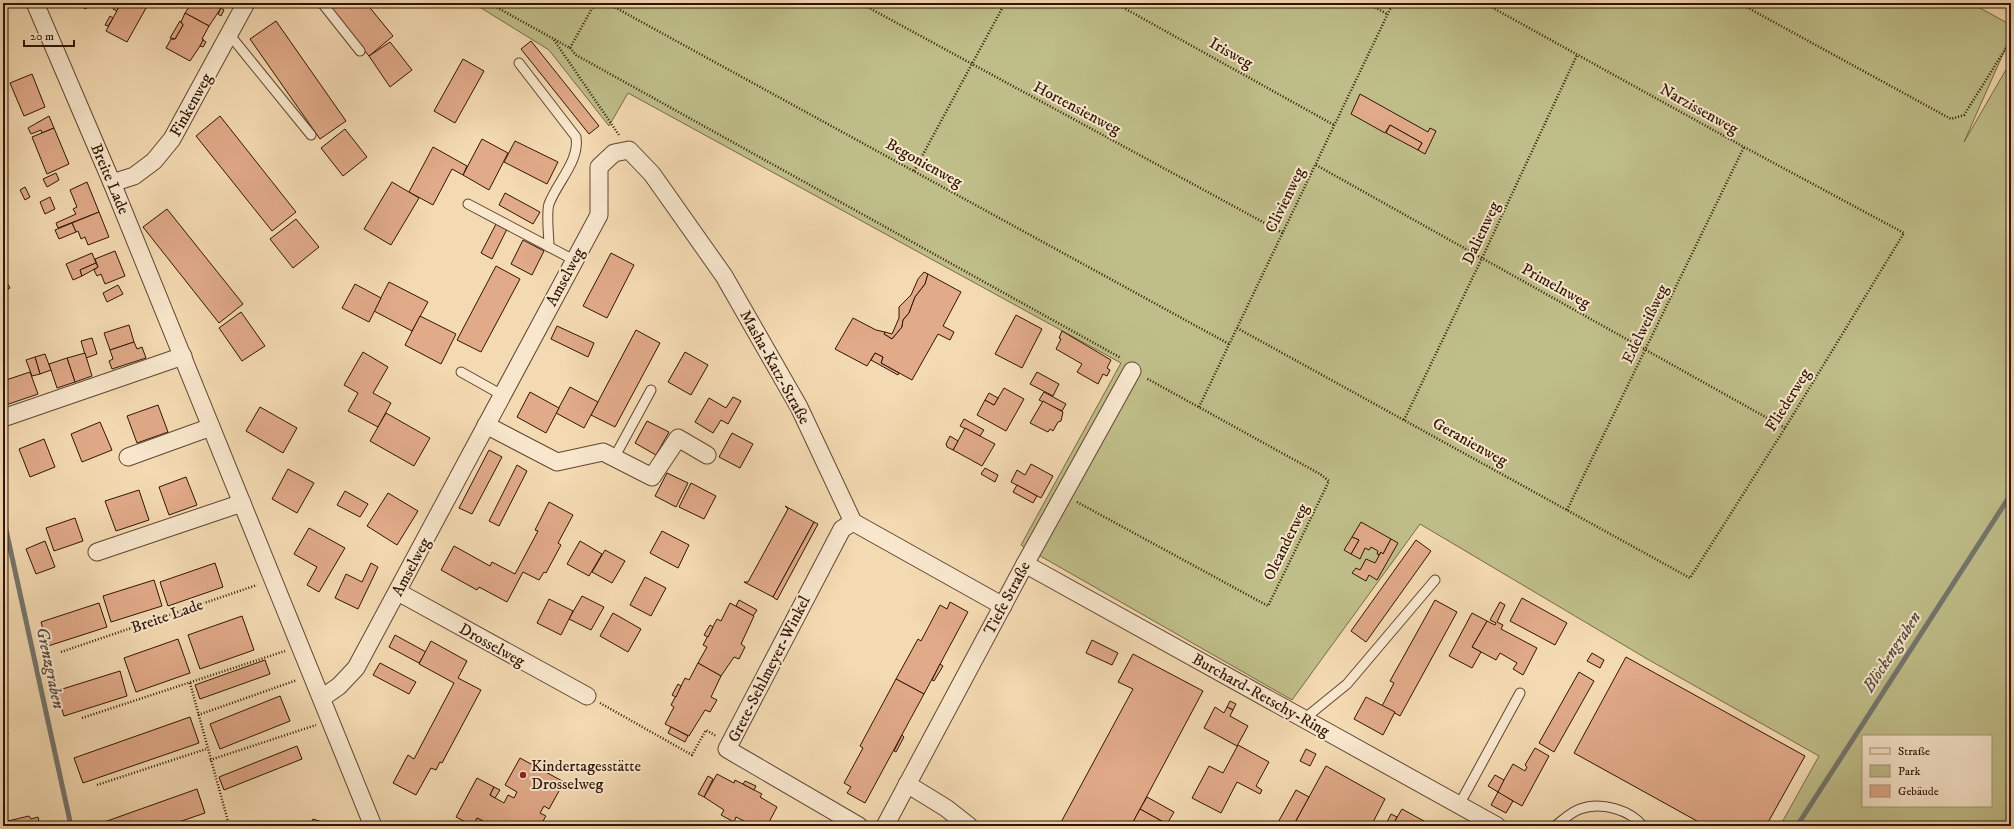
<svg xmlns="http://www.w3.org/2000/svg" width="2014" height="829" font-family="'IM FELL DW Pica',serif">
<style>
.green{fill:#bfbe89;stroke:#786a46;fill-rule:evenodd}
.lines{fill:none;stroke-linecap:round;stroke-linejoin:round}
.stream{stroke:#74776f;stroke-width:5}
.building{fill:#e1aa89;stroke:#301504}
.service-casing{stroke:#614630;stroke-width:11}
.minor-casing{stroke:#614630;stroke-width:19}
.path{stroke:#301504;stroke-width:2.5;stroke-dasharray:1 2;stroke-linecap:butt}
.service{stroke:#f8e7cd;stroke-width:9}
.minor{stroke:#f8e7cd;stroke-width:17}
.poi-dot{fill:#8f2418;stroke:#f8e7cd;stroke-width:1.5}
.labels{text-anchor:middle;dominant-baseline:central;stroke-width:4;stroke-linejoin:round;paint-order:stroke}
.street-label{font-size:16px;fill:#301504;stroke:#f8e7cd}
.poi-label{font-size:16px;fill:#301504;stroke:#f8e7cd;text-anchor:start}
.water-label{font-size:17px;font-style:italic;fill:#584e43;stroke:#f8e7cd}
</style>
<rect width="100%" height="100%" fill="#f4dab2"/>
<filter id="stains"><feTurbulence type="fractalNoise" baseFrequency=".005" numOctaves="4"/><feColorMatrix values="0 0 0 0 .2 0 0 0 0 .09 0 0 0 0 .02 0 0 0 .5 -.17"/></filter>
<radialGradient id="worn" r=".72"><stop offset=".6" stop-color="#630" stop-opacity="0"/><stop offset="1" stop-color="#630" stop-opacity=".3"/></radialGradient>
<path class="green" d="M473 3H1971L2011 25V36L1964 142 2011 61V826H1780L1819 756 1649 660 1420 524 1292 700 1021 545 1121 363 628 93 609 126 549 50ZM1863 736H1991V806H1863Z"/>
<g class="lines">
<g class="stream">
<path d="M3 516 71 826"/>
<path d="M1797 826 2011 494"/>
</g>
</g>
<g class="building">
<path d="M74 3H89L86 9Z"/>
<path d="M117 3 120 4 117 11 113 9Z"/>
<path d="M121 3H138L146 8 127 42 106 31Z"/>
<path d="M138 3H148L146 8Z"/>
<path d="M195 3H222L220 7 221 8 209 26 185 13 191 4Z"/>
<path d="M325 3H366L393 36 369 56Z"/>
<path d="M221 8 224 10 221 16 218 14Z"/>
<path d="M185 13 209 26 202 39 204 40 190 61 166 48 171 39H175L183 25 181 22Z"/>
<path d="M110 16 113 18 108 26 105 25Z"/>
<path d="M180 21 183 25 175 39 170 38Z"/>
<path d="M276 21 346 121 320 139 250 39Z"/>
<path d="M203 40 206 42 203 47 200 46Z"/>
<path d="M531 41 599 126 589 134 521 49Z"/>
<path d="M390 42 412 70 390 87 369 56Z"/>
<path d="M463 59 484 71 455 123 434 111Z"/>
<path d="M32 74 45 107 24 116 10 83Z"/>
<path d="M1360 94 1428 132 1430 128 1436 131 1425 154 1418 150 1422 143 1390 125 1385 133 1351 114Z"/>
<path d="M49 116 54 128 42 133 41 130 31 134 28 128Z"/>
<path d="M220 116 296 212 272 231 196 136Z"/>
<path d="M1390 125 1422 143 1418 150 1386 133Z"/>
<path d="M54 128 69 164 47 174 32 137Z"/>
<path d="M345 129 367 157 343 176 321 148Z"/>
<path d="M482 139 508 153 489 190 463 175Z"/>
<path d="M515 141 558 162 547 184 504 162Z"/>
<path d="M3 146 7 153 3 156Z"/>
<path d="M433 147 467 166 463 175 452 169 433 205 409 192Z"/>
<path d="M56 173 59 180 47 187 43 179Z"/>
<path d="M87 182 99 212 58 228 56 223 76 214 73 209 77 207 70 190Z"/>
<path d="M392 182 419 198 391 245 364 229Z"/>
<path d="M25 187 30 197 25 200 20 190Z"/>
<path d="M505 193 540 212 533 224 499 205Z"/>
<path d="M50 197 55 209 45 214 40 202Z"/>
<path d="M167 209 243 304 219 323 143 227Z"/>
<path d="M99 212 109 237 88 245 85 237 81 239 78 231 76 232 72 223Z"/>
<path d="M296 219 319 247 293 268 270 239Z"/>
<path d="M72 223 76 232 59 239 55 230Z"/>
<path d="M496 224 507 229 492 259 481 253Z"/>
<path d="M523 240 544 251 532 275 511 264Z"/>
<path d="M115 251 125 276 105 284 101 274 97 276 94 270 98 267 95 259Z"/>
<path d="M92 253 96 263 80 270 82 276 73 280 66 264Z"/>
<path d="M611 253 634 265 607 318 583 306Z"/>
<path d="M96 263 98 267 82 276 80 270Z"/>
<path d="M496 266 520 279 481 352 457 340Z"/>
<path d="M924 272 928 274 925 284 915 297 909 313 903 320 902 327 892 339 884 334 885 332 892 334 899 318V307L911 295 918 279Z"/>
<path d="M928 274 961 292 943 326 954 332 950 340 938 334 912 380 881 363 883 357 875 353 867 366 835 349 853 318 876 330 885 332 884 334 892 339 902 327 903 320 909 313 915 297 925 284Z"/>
<path d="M3 276 10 288 3 292Z"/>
<path d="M389 282 428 302 412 331 374 311Z"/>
<path d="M355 284 381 298 369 322 342 308Z"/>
<path d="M118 285 123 294 107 302 103 293Z"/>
<path d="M241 312 265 346 242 361 219 328Z"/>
<path d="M1016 315 1042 329 1022 368 995 354Z"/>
<path d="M420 316 456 334 441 364 405 345Z"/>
<path d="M129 325 134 342 110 350 104 333Z"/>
<path d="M557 326 594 343 588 357 551 339Z"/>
<path d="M636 330 660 343 615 427 591 415Z"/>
<path d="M1062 331 1111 360 1107 368 1110 370 1107 376 1103 374 1098 384 1077 372 1082 364 1056 349 1061 339 1059 338Z"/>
<path d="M92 338 97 354 86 358 81 341Z"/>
<path d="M134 342 137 349 142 347 146 358 112 369 109 361 113 359 110 350Z"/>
<path d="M363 352 388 367 373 393 391 403 378 427 348 411 358 393 344 385Z"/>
<path d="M685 352 708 365 691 395 668 382Z"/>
<path d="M85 353 92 376 75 382 67 358Z"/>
<path d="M875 353 883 357 881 363 899 373 898 375 871 360Z"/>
<path d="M45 354 51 370 40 374 35 357Z"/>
<path d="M35 357 40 374 32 376 26 360Z"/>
<path d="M67 358 75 382 57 388 49 364Z"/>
<path d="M30 372 38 394 3 406V381Z"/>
<path d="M1037 372 1059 384 1053 396 1030 384Z"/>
<path d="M570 387 598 402 584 428 556 413Z"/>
<path d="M1004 388 1024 399 1006 431 977 415 985 400 994 405Z"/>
<path d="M530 392 559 408 546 433 517 417Z"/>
<path d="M1044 392 1066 404 1062 411 1039 400Z"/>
<path d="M989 393 998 398 994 405 985 400Z"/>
<path d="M733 397 741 401 728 424 721 420 713 433 695 422 709 398 726 408Z"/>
<path d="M1043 401 1063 412 1061 421 1058 422 1053 431 1050 429 1048 432 1030 423Z"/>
<path d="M158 405 168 432 137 443 127 416Z"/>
<path d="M260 407 297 428 283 453 246 431Z"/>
<path d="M386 413 430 438 414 466 370 441Z"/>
<path d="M964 419 984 430 980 436 960 426Z"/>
<path d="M647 421 669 432 656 455 635 443Z"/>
<path d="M100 422 112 450 82 462 71 434Z"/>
<path d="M965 428 995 444 982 466 953 450Z"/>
<path d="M732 433 753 444 740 468 719 457Z"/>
<path d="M950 436 958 441 953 450 947 447 946 444Z"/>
<path d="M44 439 55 467 30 477 19 449Z"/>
<path d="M489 450 502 457 472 514 459 508Z"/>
<path d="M1031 464 1053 476 1041 498 1011 482 1017 470 1025 475Z"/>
<path d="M517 465 527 471 499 526 489 521Z"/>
<path d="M985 468 998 475 995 482 981 474Z"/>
<path d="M288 469 314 483 297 513 272 499Z"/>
<path d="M667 473 688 483 676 507 655 496Z"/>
<path d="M186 477 197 505 169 515 159 487Z"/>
<path d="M691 483 716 496 704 519 679 507Z"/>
<path d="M1017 485 1037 496 1033 503 1013 492Z"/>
<path d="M139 490 149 520 116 531 105 501Z"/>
<path d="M345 491 368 504 360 517 337 505Z"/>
<path d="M388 493 418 511 397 545 367 526Z"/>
<path d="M549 502 573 515 558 543 561 545 546 573 544 572 539 580 523 572 507 602 479 587 477 590 441 570 454 546 490 566 492 562 515 574 538 531 535 530Z"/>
<path d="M785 506 814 522 773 597 744 582H748L788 509Z"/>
<path d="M75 518 83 541 54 551 46 528Z"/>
<path d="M814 522 818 524 777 600 773 597Z"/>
<path d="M1361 522 1391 539 1383 554 1381 552 1379 555 1377 554 1378 551 1371 547 1369 550 1365 548 1360 559 1351 554 1359 540 1352 537Z"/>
<path d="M309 528 345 548 319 592 307 585 317 567 294 554Z"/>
<path d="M662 531 689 545 678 568 650 553Z"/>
<path d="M1352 537 1359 540 1351 554 1344 550Z"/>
<path d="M1391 539 1398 543 1377 580 1369 575 1366 581 1352 573 1356 568 1360 570 1366 559 1375 563 1381 552 1383 554Z"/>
<path d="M1416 540 1431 551 1366 642 1351 631Z"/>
<path d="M45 541 55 567 36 574 26 549Z"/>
<path d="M580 541 602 554 589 576 567 564Z"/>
<path d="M605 550 625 561 612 583 592 572Z"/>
<path d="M215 563 223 587 168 606 160 582Z"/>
<path d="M371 563 378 567 358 609 335 598 346 574 362 582Z"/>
<path d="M645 577 666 588 651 616 630 605Z"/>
<path d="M154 580 162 606 111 622 103 596Z"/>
<path d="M582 596 604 607 591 630 569 619Z"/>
<path d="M1522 598 1567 623 1555 645 1510 621Z"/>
<path d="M549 599 573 611 561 635 537 623Z"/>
<path d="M739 600 757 610 753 616 736 606Z"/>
<path d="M1435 600 1457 612 1400 716 1382 706 1394 683 1390 681Z"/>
<path d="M950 602 968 612 924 694 896 679 918 639 921 641 940 605 947 609Z"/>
<path d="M1500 602 1505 605 1497 622 1503 625 1501 629 1537 648 1523 675 1513 669 1517 663 1500 653 1496 660 1472 647 1487 621 1495 625 1496 623 1490 620Z"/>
<path d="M99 603 107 627 48 646 41 622Z"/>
<path d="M730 603 754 616 741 644 745 647 739 659 734 657 721 676 698 663 707 647 703 645 717 619 721 621Z"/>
<path d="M613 613 641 629 628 652 600 636Z"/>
<path d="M1472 613 1487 621 1472 647 1481 652 1472 668 1449 656Z"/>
<path d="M242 616 254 650 200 669 188 635Z"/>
<path d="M710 625 713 627 708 637 704 635Z"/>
<path d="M395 635 426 652 419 663 389 647Z"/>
<path d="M178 639 190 673 136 692 124 658Z"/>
<path d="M1092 640 1118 653 1112 665 1086 653Z"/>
<path d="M431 641 467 661 458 678 481 690 442 763 440 762 436 770 431 768 416 795 393 783 408 755 414 759 454 683 419 664Z"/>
<path d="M1592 653 1604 660 1600 668 1587 661Z"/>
<path d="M1133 654 1203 691 1131 826H1059L1133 689 1118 682Z"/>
<path d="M1626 657 1805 756 1766 826H1706L1574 753Z"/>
<path d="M265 660 270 674 200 699 195 685Z"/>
<path d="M380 663 416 682 409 694 373 675Z"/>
<path d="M698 663 721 676 711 697 717 700 710 712 705 710 689 736 665 724 674 707 671 705 681 686 685 678 689 680Z"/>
<path d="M940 664 943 666 934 681 932 680Z"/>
<path d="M120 671 127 696 64 716 56 691Z"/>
<path d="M1579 672 1594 681 1554 752 1539 743Z"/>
<path d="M896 679 924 694 865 803 847 793 851 787 844 783 863 748 860 746Z"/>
<path d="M678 684 681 686 676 697 672 695Z"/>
<path d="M280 696 290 721 220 749 210 724Z"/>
<path d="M1366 697 1395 712 1383 735 1354 719Z"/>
<path d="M1230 701 1236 704 1233 710 1227 707Z"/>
<path d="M1215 707 1224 713 1227 707 1233 710 1230 716 1248 726 1237 746 1204 728Z"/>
<path d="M3 712 8 734 3 735Z"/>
<path d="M190 717 199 743 83 783 74 758Z"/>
<path d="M671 727 688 736 685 742 668 733Z"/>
<path d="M902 735 904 737 896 752 894 751Z"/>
<path d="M1238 745 1269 762 1256 786 1262 790 1260 794 1237 782 1221 813 1192 798 1209 766 1223 773Z"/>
<path d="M297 746 302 759 224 790 219 777Z"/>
<path d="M1535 748 1549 756 1522 806 1497 792 1513 764 1525 771 1527 767 1525 765Z"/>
<path d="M1306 749 1316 754 1310 766 1300 761Z"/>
<path d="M520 758 564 782 549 809 544 806 540 813 546 816 540 826H492L477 818 473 826 456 817 477 778 494 787 490 795 504 803 508 795 514 798 517 792 505 785Z"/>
<path d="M1326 766 1385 799 1371 826H1293Z"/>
<path d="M717 774 734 783 735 780 762 794 760 797 777 807 767 826H757L750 822V824L736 817 734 822 721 815 724 810 704 797Z"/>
<path d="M1495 775 1504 780 1498 792 1488 786Z"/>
<path d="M708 776 713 779 704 797 698 794Z"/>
<path d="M745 781 756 786 754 790 743 784Z"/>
<path d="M494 787 500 790 495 798 490 795Z"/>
<path d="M197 789 205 813 167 826H93Z"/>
<path d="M1296 790 1309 797 1293 826H1276Z"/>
<path d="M1498 792 1513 801 1506 813 1491 805Z"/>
<path d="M1147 797 1174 812 1167 824 1140 809Z"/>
<path d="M1140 809 1167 824 1170 826H1131Z"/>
<path d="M1402 809 1433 826H1392Z"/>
<path d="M6 811 8 821 29 816 31 819 38 817 40 826H3V812Z"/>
<path d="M1391 814 1397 817 1392 826H1385Z"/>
<path d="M477 818 483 821 480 826H473Z"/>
<path d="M313 819 334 826H309Z"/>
</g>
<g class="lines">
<defs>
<g id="service">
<path d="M322 3 360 51"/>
<path d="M229 34 311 135"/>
<path d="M519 63 576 137C580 161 557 182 549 204 546 213 549 236 549 247"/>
<path d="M468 204 574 260"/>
<path d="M461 372 502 395"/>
<path d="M614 458 651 390"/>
<path d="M1304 719 1347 684 1435 580"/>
<path d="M1459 805 1520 693"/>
<path d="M1555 826C1563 820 1571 812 1580 809 1601 801 1630 810 1643 826"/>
</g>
<g id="minor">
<path d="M35 3 112 183 373 826"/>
<path d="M112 183 134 176 154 161 172 139 246 3"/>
<path d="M3 418 183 356"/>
<path d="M486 425 557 462 603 452 652 477 678 438 707 455"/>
<path d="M128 457 211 427"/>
<path d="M853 522 842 529 727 749 859 826"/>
<path d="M97 552 242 503"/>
<path d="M1025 564 1497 826"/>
<path d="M398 592 587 696"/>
<path d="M322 698 339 686 356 668 599 215V167L614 153 629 150 652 174 724 276 799 407 853 522 1003 606"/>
<path d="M907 784 946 808 969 826"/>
<path d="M885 826 1025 564 1132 371"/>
</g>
</defs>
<use href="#service" class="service-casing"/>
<use href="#minor" class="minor-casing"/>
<g class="path">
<path d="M489 3 570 48 595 3"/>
<path d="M607 3 1229 344"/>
<path d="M860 3 1283 233"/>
<path d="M1115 3 1334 125"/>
<path d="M1367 3 1387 14"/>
<path d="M1739 3 1951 119 1964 115 2011 40"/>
<path d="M554 40 619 135"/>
<path d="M570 48 576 55 1121 358"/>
<path d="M1316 165 1785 428"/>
<path d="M914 171 1005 3"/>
<path d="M1237 328 1690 578 1785 428 1904 233 1744 147 1484 3"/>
<path d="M1199 407 1393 3"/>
<path d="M1404 420 1482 258 1577 55"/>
<path d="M1077 502 1268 606 1329 481 1320 474 1146 378"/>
<path d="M1567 510 1744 147"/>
<path d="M61 652 257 585"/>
<path d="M190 683 229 825 225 826"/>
<path d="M600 703 692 755 706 730 716 736"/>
<path d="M198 715 297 680"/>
<path d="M82 718 285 651"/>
<path d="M210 760 316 725"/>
<path d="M97 785 206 749"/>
</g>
<use href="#service" class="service"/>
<use href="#minor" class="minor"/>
</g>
<circle class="poi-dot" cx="523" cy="775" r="4"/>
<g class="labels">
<g class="street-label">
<text transform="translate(1231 53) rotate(29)">Irisweg</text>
<text transform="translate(191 105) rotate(-61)">Finkenweg</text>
<text transform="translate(1077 108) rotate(28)">Hortensienweg</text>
<text transform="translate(1699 109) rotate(29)">Narzissenweg</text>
<text transform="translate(924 163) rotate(29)">Begonienweg</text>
<text transform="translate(110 179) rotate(67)">Breite Lade</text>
<text transform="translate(1285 200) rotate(-64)">Clivienweg</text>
<text transform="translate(1481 233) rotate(-65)">Dalienweg</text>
<text transform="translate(565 277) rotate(-62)">Amselweg</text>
<text transform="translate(1556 286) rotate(29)">Primelnweg</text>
<text transform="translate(1645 324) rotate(-64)">Edelweißweg</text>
<text transform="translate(775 367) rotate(61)">Masha-Katz-Straße</text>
<text transform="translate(1788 400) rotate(-58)">Fliederweg</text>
<text transform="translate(1470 442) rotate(29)">Geranienweg</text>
<text transform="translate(1286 542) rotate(-64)">Oleanderweg</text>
<text transform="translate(411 567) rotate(-62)">Amselweg</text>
<text transform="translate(1007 598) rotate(-62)">Tiefe Straße</text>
<text transform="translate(167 616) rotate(-19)">Breite Lade</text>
<text transform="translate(492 645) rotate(29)">Drosselweg</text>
<text transform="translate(769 669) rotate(-63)">Grete-Sehlmeyer-Winkel</text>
<text transform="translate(1261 695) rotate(29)">Burchard-Retschy-Ring</text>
</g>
<g class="poi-label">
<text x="531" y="766">Kindertagesstätte<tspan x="531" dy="18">Drosselweg</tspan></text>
</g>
<g class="water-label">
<text transform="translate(1892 652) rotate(-57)">Blöckengraben</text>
<text transform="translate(50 668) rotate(78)">Grenzgraben</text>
</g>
</g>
<rect width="2014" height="829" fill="none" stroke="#f4dab2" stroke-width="16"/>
<rect x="4" y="4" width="2006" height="821" fill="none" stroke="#301504" stroke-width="2"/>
<rect x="8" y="8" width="1998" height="813" fill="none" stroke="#301504"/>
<rect x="1862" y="735" width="130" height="72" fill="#f8e7cd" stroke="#a8937d"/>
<rect x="1870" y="748" width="20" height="6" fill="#f8e7cd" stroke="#a8937d"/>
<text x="1898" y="755" font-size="12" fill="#301504">Straße</text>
<rect x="1870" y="765" width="20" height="12" fill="#bfbe89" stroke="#a8937d"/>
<text x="1898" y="775" font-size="12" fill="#301504">Park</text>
<rect x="1870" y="785" width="20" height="12" fill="#e1aa89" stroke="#a8937d"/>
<text x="1898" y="795" font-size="12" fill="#301504">Gebäude</text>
<path d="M24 40v6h50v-6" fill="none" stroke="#301504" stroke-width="2"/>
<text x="30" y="40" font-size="12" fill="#301504" stroke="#f8e7cd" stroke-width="3" paint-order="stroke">20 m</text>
<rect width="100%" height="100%" filter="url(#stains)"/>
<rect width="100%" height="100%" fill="url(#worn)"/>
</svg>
